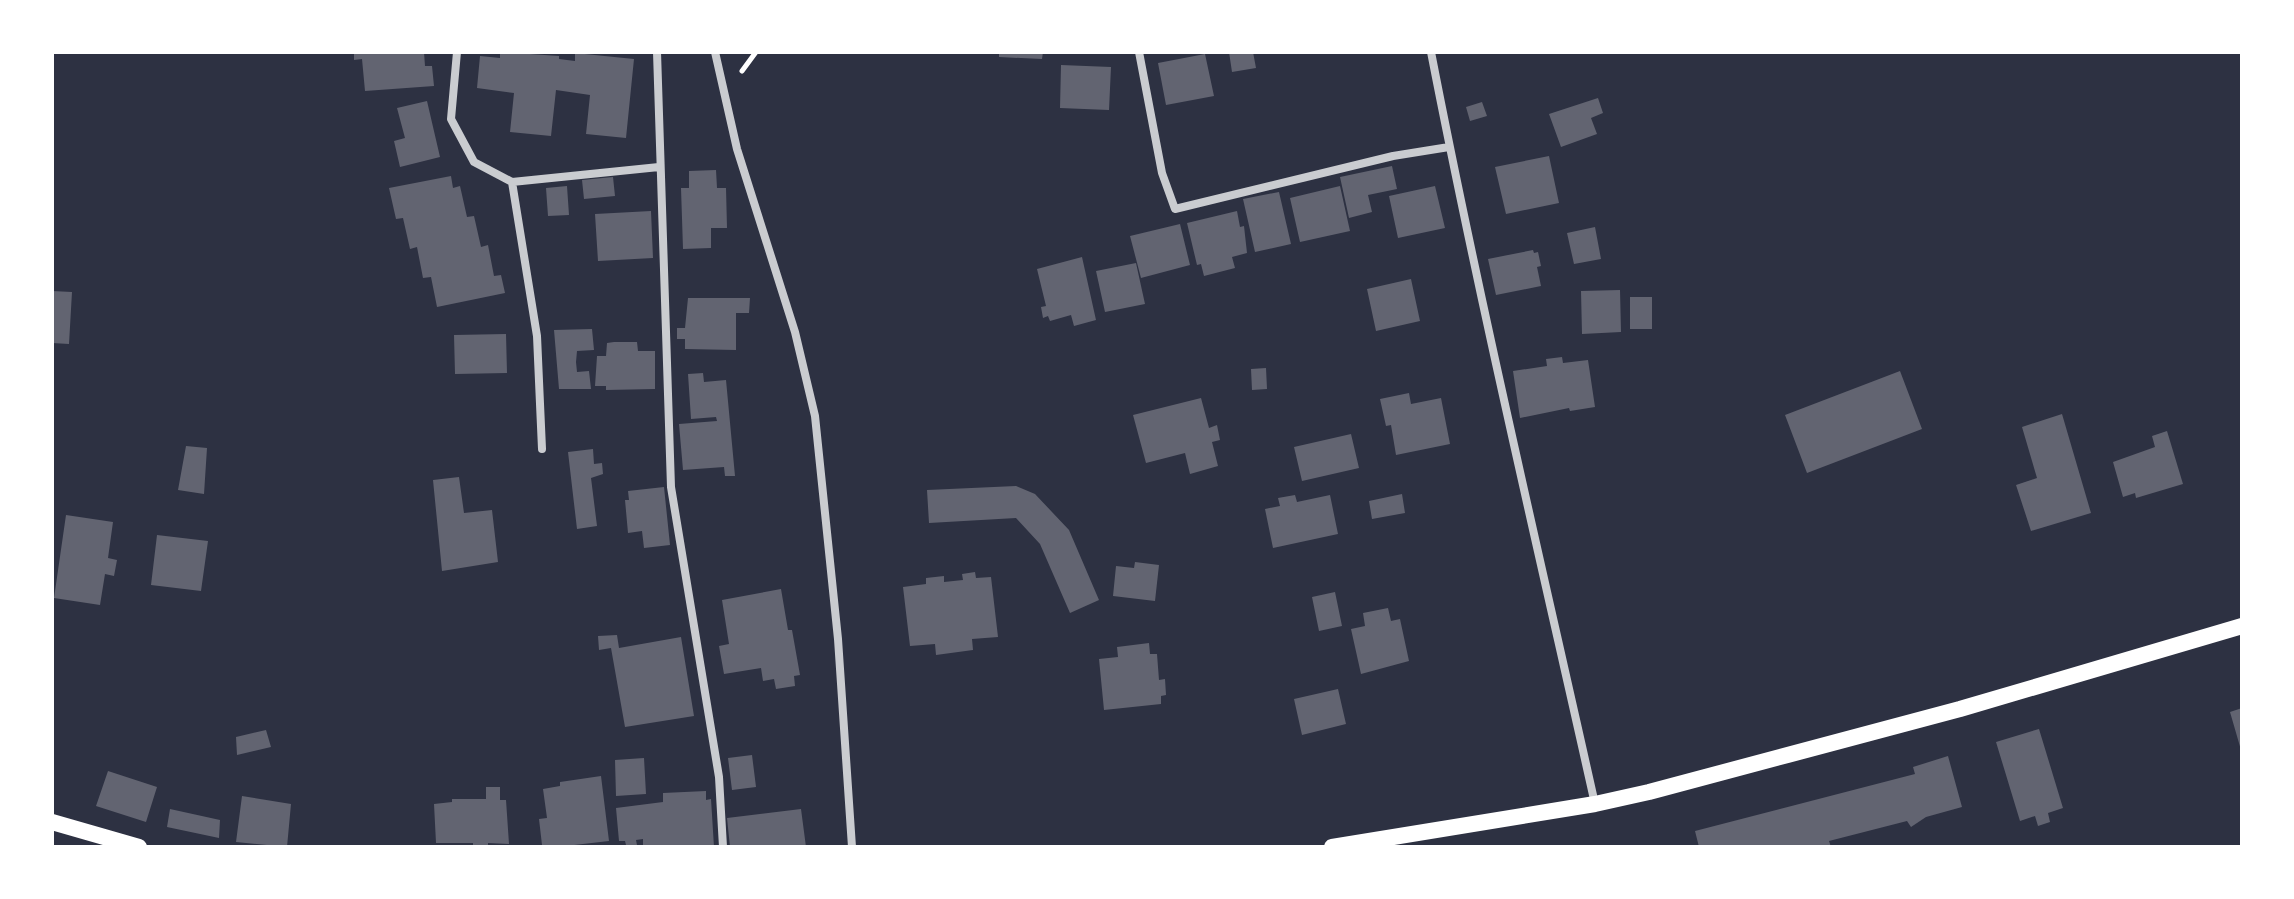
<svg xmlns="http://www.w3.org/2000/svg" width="2294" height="899" font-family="'Fira Sans Condensed',sans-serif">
<rect width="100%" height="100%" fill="#2d3142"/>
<path fill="#626471" d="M354,52H424L425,66H432L434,86L365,91L362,59L354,60Z
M500,52L559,56V59L575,61V53L634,59L626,138L586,134L590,95L556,90L551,136L510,132L514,93L477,88L480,56L500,58Z
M999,52H1043L1042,59L999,57Z
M1229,52H1253L1256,68L1232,72Z
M1205,54L1214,96L1166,105L1158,63Z
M1061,65L1111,67L1109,110L1060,108Z
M1598,98L1603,113L1591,118L1597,134L1561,147L1549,114Z
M427,101L440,157L400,167L394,141L405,138L397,108Z
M1482,102L1487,116L1470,121L1466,107Z
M1549,156L1559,203L1506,214L1495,167Z
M1392,166L1397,189L1368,195L1372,212L1349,218L1340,177Z
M716,170L717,188H726L727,228H711V248L683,249L681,188H689V171Z
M451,176L453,188L460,186L467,217L474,216L481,247L488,245L494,276L501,275L505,293L437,307L431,277L423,278L417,247L410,249L403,218L396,219L389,188Z
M613,177L615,196L584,199L582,180Z
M567,186L569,215L548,216L546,188Z
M1340,186L1350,231L1300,242L1290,198Z
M1435,186L1445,228L1398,238L1389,196Z
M1279,192L1291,244L1255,252L1243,199Z
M651,211L653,258L598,261L595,214Z
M1237,211L1240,227L1244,226L1247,253L1232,257L1235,268L1204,276L1201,264L1197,265L1187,223Z
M1180,224L1190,265L1141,278L1130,236Z
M1595,227L1601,259L1574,264L1567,233Z
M1533,250L1534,253L1538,252L1541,266L1537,267L1541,286L1496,295L1488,259Z
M1082,257L1096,320L1074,326L1071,315L1050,321L1048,316L1043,318L1041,307L1046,306L1037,269Z
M1136,263L1145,304L1105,312L1096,271Z
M1411,279L1420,321L1376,331L1367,289Z
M1620,290L1621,332L1582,334L1581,291Z
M52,291L72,292L69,344L52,343Z
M1630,297H1652V329H1630Z
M688,298H750L749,313H736V350L685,349V339H677V328H685Z
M592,329L594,350L577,351L576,362L577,372L589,371L591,389H559L554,330Z
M506,334L507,373L455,374L454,335Z
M614,342H637L638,351H655V389L606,390V386H595L597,356H606L607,343Z
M1562,357L1563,363L1588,360L1595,407L1570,411L1569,408L1520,418L1513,371L1547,366L1546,359Z
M1266,368L1267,389L1252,390L1251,369Z
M1900,371L1922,429L1807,473L1785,415Z
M703,373L704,382L726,380L735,476H725L724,467L683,470L679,424L717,421L716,417L691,419L688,374Z
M1409,393L1411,404L1441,398L1450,444L1396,455L1391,425L1386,426L1380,399Z
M1201,398L1209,428L1217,425L1220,440L1212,442L1218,466L1190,474L1185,453L1146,463L1133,415Z
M2062,414L2091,513L2031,531L2016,485L2037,478L2022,427Z
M2167,431L2183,484L2136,498L2135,493L2123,497L2113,462L2155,447L2152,436Z
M1351,434L1359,468L1302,481L1294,447Z
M186,446L207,448L204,494L178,490Z
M593,449L594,464L602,463L603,474L591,478L597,526L577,529L568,452Z
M459,477L464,513L492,510L498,562L442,571L433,480Z
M1016,486L1035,494L1069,530L1099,600L1070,613L1040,544L1016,518L929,523L927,490Z
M664,487L670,545L644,548L642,531L628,533L625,500H629L628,491Z
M1402,494L1405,513L1372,519L1369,501Z
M1295,495L1297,502L1330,495L1338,534L1273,548L1265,509L1280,506L1278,498Z
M66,515L113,522L108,558L117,560L114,576L105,574L100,605L54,598Z
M157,535L208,541L201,591L151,585Z
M1135,562L1159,565L1155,601L1113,596L1116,566L1134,568Z
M975,572L976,578L991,577L998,637L972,639L973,650L936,655L935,644L910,646L903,587L926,584V578L944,576V582L963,580L962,574Z
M781,589L788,630H792L800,675L794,676L795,686L776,689L774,679L763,681L761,668L724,674L719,646L729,644L722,600Z
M1335,592L1342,626L1319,631L1312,597Z
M1388,608L1391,621L1400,619L1409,661L1361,674L1351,629L1365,626L1363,613Z
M617,635L619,648L681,637L694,716L625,727L611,648L599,650L598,636Z
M1149,643L1150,654H1157L1159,680L1165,679L1166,695L1161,696V704L1104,710L1099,659L1118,657L1117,647Z
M1338,689L1346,724L1302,735L1294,699Z
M2242,708V750H2241L2230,712Z
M2039,729L2063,808L2048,813L2050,822L2038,826L2035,816L2020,821L1996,742Z
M266,730L271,747L237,755L236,737Z
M752,755L756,787L732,790L728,758Z
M1948,756L1962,807L1926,817L1911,827L1907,821L1829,841L1831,847H1699L1695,831L1915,774L1913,767Z
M644,758L646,794L616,796L615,760Z
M108,771L157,787L146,822L96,806Z
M601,776L609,841L557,847L542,845L539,819L547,818L543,789L560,786V782Z
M486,787H500V800H506L509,844L488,843V847H473V843H436L434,804L452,802V799H486Z
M706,791V800L711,799L714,847H643V839L636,840L637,845H626L625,841H619L616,808L663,802V793Z
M242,796L291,804L287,847L236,842Z
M170,809L220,820L219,838L167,827Z
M801,809L806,847H730L727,818Z"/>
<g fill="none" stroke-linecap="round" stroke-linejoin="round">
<path stroke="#fff" stroke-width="5" d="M742,71L756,52"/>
<path stroke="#caccd0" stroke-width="8" d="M457,52L451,119L474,162L512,182L659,167
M657,52L671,487L719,777L723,847
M715,52L737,149L795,332L815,416L838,639L852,847
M1139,52L1162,173L1175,209L1393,156L1449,147
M1431,52C1480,304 1539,554 1595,804
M512,182L537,336L542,449"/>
<path stroke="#fff" stroke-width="16" d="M52,822L139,847
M1332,847L1595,804L1649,792L1960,709L2242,626"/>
</g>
<rect width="2294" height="899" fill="none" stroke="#ffffff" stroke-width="108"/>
</svg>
